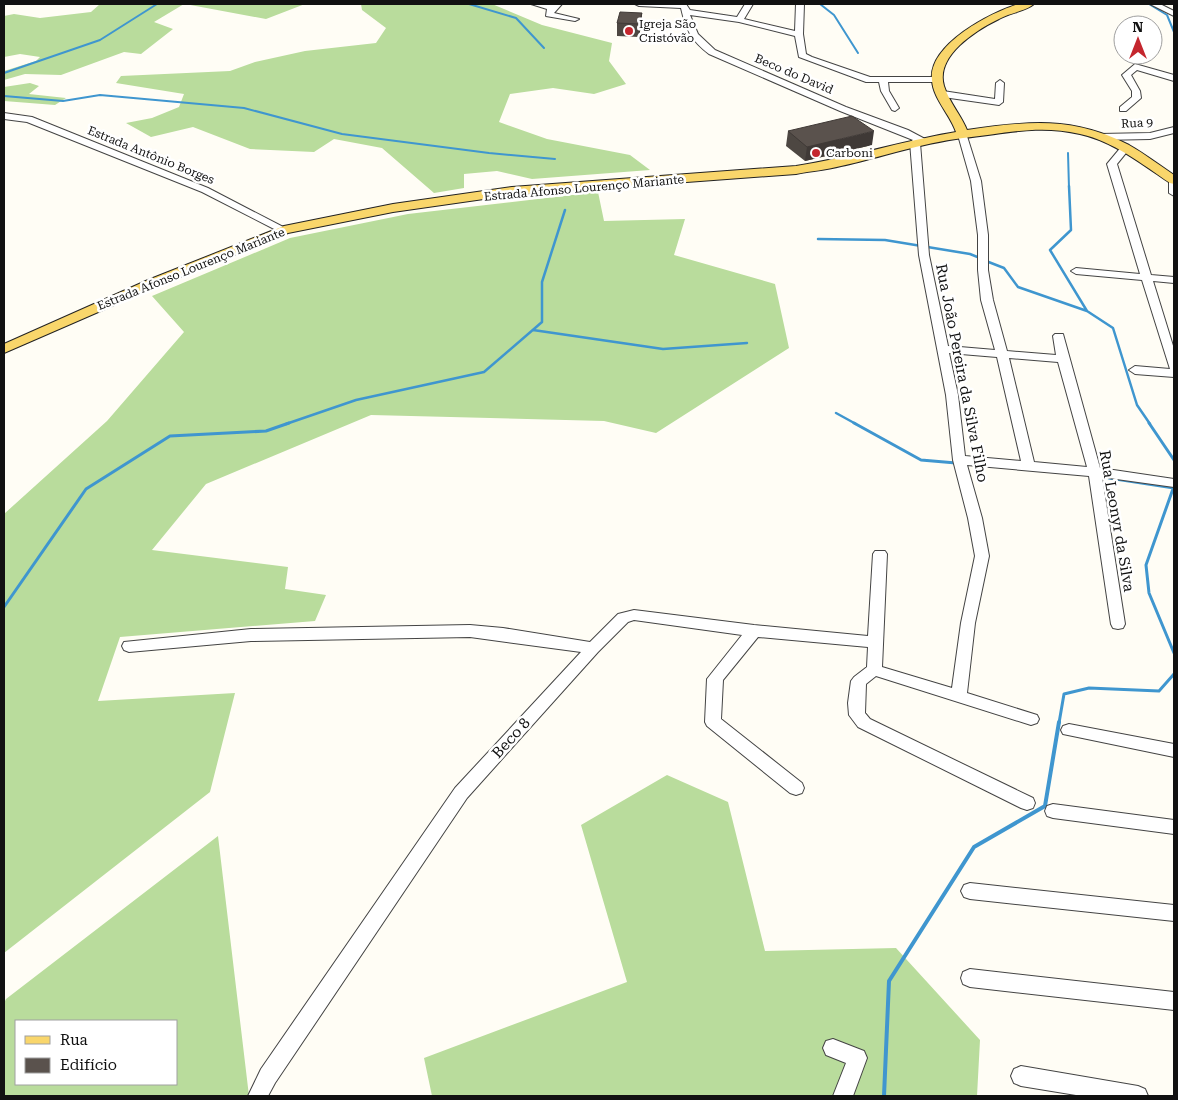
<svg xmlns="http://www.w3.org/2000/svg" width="1178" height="1100" font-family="'Roboto Serif',serif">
<rect width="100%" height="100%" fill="#fffdf5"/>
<path fill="#b9dc9c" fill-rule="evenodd" d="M100,4H184L154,22L173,29L141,54L124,52L61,75L25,74L4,80V71L36,61L40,57L20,54L4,57V16L14,14L40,18L91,12Z
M185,4H305L266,19Z
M361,4H492L542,25L612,43L609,61L626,84L594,94L553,88L510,94L499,122L547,139L630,155L650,170L532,179L497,171L464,174V188L434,193L382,148L334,139L314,152L250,149L193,127L151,137L126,123L152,118L179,107L184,94L116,83L121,76L230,71L255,62L305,51L376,43L386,28L362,10Z
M30,83L39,86L29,94L66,98L55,105L4,101V87Z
M598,192L604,221L685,219L674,255L775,284L789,348L656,433L604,421L371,415L206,484L152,550L288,567L285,589L326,595L315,621L120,637L98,701L235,693L210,792L4,953V514L107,421L184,332L152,296L290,238L408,214Z
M667,775L728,802L765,951L896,948L980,1040L977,1096H432L424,1058L627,982L581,825Z
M218,836L249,1096H4V1003L6,999ZM16,1021H176V1084H16Z"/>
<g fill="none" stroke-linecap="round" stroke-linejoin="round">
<path stroke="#3f96cf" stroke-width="2" d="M469,4L516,18L544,48
M820,4L834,15L858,53
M1149,4L1167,15L1174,32
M4,73L100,40L157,4
M4,96L63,101L100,95L244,108L342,134L489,153L555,159
M1068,153L1069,188"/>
<path stroke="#3f96cf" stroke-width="2.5" d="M1069,186L1071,230L1050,250L1087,311L1113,328L1137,405L1150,424
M818,239L885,240L970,254L980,258
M986,261L1004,268L1018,287L1087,311
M533,330L663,349L747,343
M836,413L856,424
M286,424L356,400L484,372L542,322V282L565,210"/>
<path stroke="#3f96cf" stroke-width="3" d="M854,423L921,460L956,463
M1149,423L1174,460
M1109,478L1174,488
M1174,486L1146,565L1149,593L1174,653
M4,607L86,489L170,436L266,431L289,423
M1059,723L1064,694L1089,688L1159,691L1174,674"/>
<path stroke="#3f96cf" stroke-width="4" d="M884,1096L889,981L974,847L1045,806L1059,722"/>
<g stroke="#444" stroke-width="2">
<path id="minor" d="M531,4L551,5L562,4L554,13L579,19L575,21L546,16L547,9Z
M635,4H686L690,10L737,17L745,4H753L744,19L795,31L796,4H804L803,34L806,54L812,57L870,77H939L940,79L936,82H888L889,91L899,108L895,111L892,110L881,91L879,82H866L799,57L795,36L739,22L690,15L698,34L715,50L846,107L908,130L925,139V143H920L929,255L948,346L995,350L981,300L978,270V235L971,181L958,135L963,132L966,133L981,181L988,235V270L993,300L1007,351L1056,355L1053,336L1055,334H1063L1100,468L1174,479V487L1102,477L1125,624L1123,628L1118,629L1113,628L1111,624L1089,476L967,465L982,518L989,556L975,623L967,693L1037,715L1039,719L1037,723L1031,725L876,676L866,684L865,713L870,719L1033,798L1035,803L1033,808L1027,810L1021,808L858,727L849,715L848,703L851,681L854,677L867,667L868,647L758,637L723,680L721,719L802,783L804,788L802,793L796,795L790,793L707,726L705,722L707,679L742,635L634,620L628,622L598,652L467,798L275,1083L268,1096H248L261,1069L455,788L581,652L470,637L251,641L129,652L124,650L122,646L124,642L251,629L470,625L503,628L590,642L618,614L634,610L754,625L868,636L873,554L875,551H885L887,554L882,667L952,688L961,623L975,556L968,518L953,460L946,395L919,255L910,142L913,140L840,111L709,54C691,40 686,30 681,8L639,6ZM949,353L997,357L1021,461L965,456L958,395ZM1009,358L1058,362L1087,467L1034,462Z
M1150,4H1160L1174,11V16Z
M1135,64L1174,75V81L1137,70L1131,75L1140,91L1141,98L1126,111H1120V107L1132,97V91L1122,75Z
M1000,80L1004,83L1003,102L999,105L943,97L939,94L943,91L995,99L996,83Z
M4,113L32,117L208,188L289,230L288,232H280L202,192L27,122L4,119Z
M1174,127V133L1150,139L1100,140L1095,137L1100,134L1150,133Z
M1125,145L1130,148L1117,164L1151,275L1174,277V283L1153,281L1174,349V377L1135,374L1129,370L1135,366L1170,369L1142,280L1076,274L1071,271L1076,268L1140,274L1107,164L1122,146Z
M1174,176V196L1169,193V179Z
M1069,724L1174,744V757L1063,734L1061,730L1063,726Z
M1053,804L1174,820V834L1053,818L1047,816L1045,811L1047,806Z
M970,883L1174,905V921L970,899L964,897L961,891L964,885Z
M970,969L1174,992V1010L970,987L963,984L961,978L963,972Z
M833,1039L864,1051L867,1058L853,1096H833L846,1063L826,1055L823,1048L826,1041Z
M1021,1066L1138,1086L1145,1089L1148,1096H1082L1021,1086L1014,1083L1011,1076L1014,1069Z"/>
</g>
<g stroke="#222" stroke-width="2">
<path id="major" d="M1019,4H1034C1026,11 1009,13 999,19C976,30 935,56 944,86C949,102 961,115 967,130C1027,121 1073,116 1129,145C1145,154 1159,165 1174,175V184L1170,183C1142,164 1113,141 1080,134C1037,124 1005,134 963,138C921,143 882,157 841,166C826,170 811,171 796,174L512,195L393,212L288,233L158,286L4,353V344L148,280L284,226L393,204L512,187L796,166C850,158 902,141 956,132C950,114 933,99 932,80C928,45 991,12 1019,4Z"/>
</g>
<use href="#minor" fill="#fff" fill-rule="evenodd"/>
<use href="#major" fill="#f9d66b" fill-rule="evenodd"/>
</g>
<path fill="#4d4742" d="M642,13L641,26L639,37L617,36V23Z
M788,131L872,145L805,161L786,146Z"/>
<path fill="#3f3936" d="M642,13L641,26L639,37V24Z
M874,131L872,145L805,161L807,147Z"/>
<path fill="#5a524d" stroke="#3f3936" d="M620,12L642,13L639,24L617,23Z
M852,116L874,131L807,147L788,131Z"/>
<g fill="#c4262e" stroke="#fff" stroke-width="2">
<circle cx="629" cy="31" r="5"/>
<circle cx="816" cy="153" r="5"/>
</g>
<g text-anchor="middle" stroke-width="5" stroke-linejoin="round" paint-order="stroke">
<g font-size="12" fill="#111" stroke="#fff" text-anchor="start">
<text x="639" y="28">Igreja São<tspan x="639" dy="14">Cristóvão</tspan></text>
<text x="826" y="157">Carboni</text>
</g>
<g font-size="12" fill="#111" stroke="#fff">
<text transform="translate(794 74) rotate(23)" y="4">Beco do David</text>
<text transform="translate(1137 123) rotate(-3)" y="4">Rua 9</text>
<text transform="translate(151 155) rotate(22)" y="4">Estrada Antônio Borges</text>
<text transform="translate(584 188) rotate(-5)" y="4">Estrada Afonso Lourenço Mariante</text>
<text transform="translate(191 269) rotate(-22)" y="4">Estrada Afonso Lourenço Mariante</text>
</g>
<g font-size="15" fill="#111" stroke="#fff">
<text transform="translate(962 373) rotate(79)" y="5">Rua João Pereira da Silva Filho</text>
<text transform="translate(1117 521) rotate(80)" y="5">Rua Leonyr da Silva</text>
<text transform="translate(511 738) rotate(-48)" y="5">Beco 8</text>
</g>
</g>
<rect width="1178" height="1100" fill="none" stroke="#111111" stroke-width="10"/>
<rect x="15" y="1020" width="162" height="65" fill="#ffffff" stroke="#a0a0a0"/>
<rect x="25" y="1036" width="25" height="8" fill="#f9d66b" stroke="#a0a0a0"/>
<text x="60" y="1045" font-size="15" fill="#111111">Rua</text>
<rect x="25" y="1058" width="25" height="15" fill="#5a524d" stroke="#a0a0a0"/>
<text x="60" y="1070" font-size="15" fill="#111111">Edifício</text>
<g transform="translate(1138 40)"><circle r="24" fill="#ffffff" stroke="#a0a0a0"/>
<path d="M0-4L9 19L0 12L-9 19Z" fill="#c4262e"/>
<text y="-8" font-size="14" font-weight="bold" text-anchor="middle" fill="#111111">N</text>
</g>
</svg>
